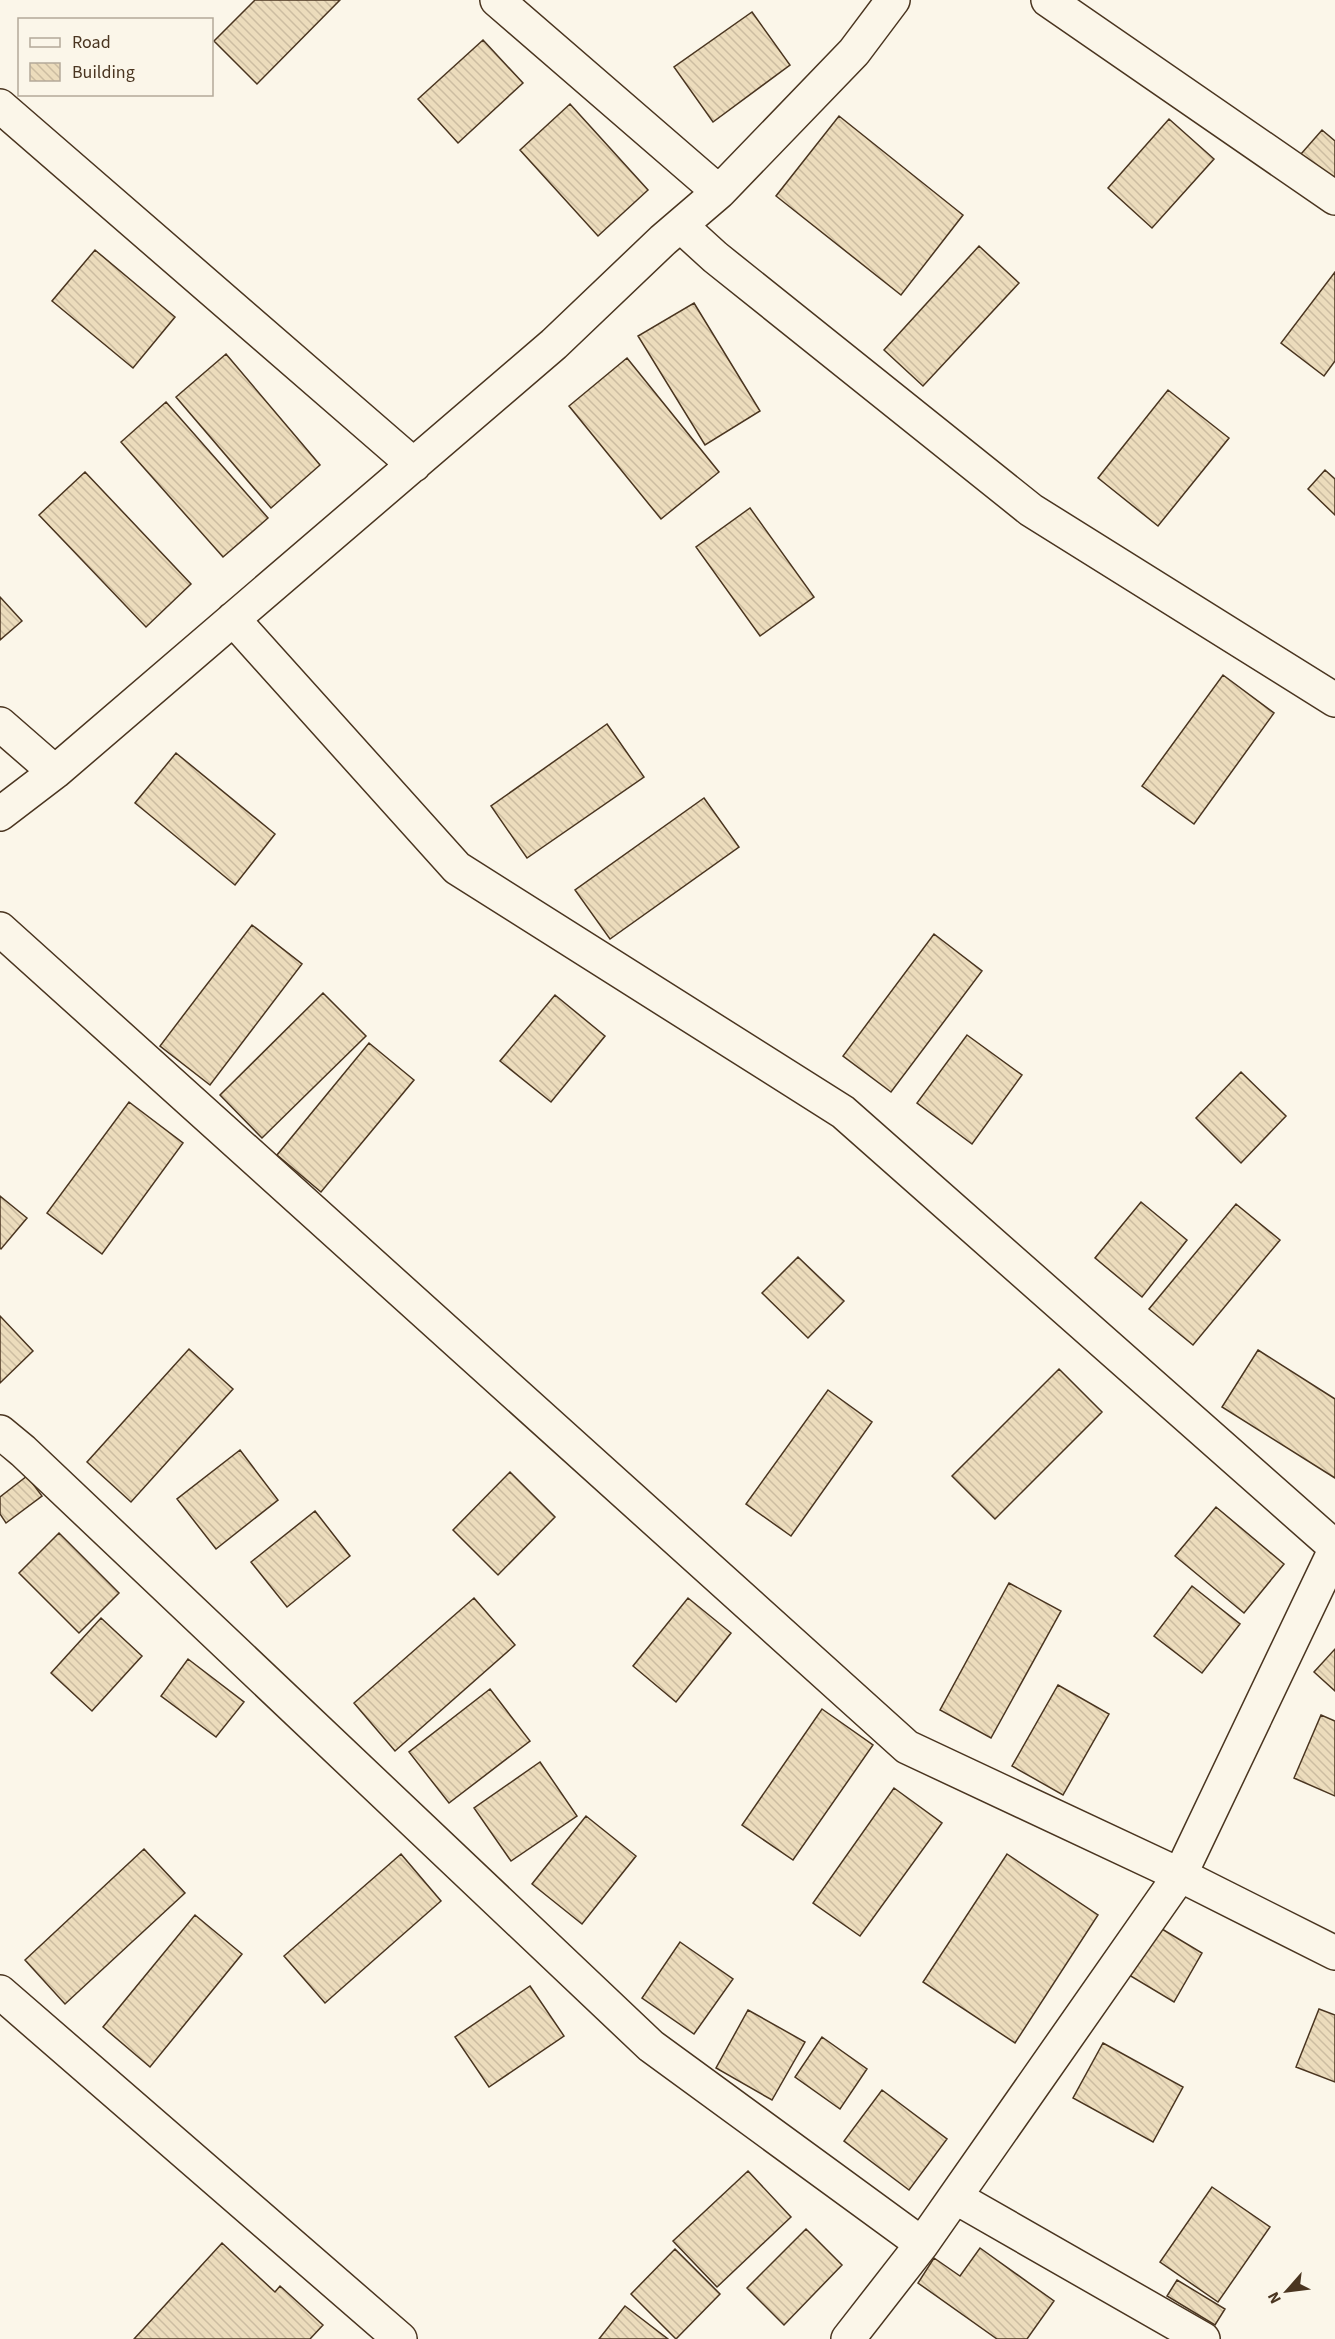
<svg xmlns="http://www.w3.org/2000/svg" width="1335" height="2339" font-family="'Source Sans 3',sans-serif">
<defs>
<pattern id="building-back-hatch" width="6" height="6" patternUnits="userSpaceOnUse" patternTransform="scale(1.5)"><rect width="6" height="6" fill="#ecdcbc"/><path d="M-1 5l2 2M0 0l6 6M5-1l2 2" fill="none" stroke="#ccbda1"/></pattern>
</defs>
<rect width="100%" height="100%" fill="#fbf6e9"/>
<path fill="url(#building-back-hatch)" stroke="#4a3520" stroke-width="1.5" d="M255,0H340L257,84L214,41Z
M752,12L790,65L713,122L674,67Z
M483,40L523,83L458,143L418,99Z
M570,104L648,190L598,236L520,150Z
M839,116L963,215L901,295L776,196Z
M1169,119L1214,159L1152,228L1108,188Z
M1322,130L1335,141V181L1294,162Z
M979,246L1019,283L923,386L884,350Z
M95,250L175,317L133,368L52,301Z
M1335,272V361L1324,376L1281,343Z
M694,303L760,411L705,445L638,336Z
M226,354L320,465L271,508L176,397Z
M627,358L719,472L661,519L569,406Z
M1168,390L1229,438L1158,526L1098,478Z
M166,402L268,518L223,557L121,442Z
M1325,470L1335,479V515L1308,489Z
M85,472L191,584L146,627L39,515Z
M750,508L814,597L760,636L696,547Z
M0,597L22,621L0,640Z
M1223,675L1274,713L1194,824L1142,786Z
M607,724L644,777L527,858L491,806Z
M176,753L275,834L235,885L135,803Z
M704,798L739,847L610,939L575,890Z
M252,925L302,964L210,1085L160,1046Z
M934,934L982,971L891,1092L843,1056Z
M323,993L366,1036L262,1138L220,1095Z
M555,995L605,1036L551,1102L500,1061Z
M967,1035L1022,1075L972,1144L917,1103Z
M369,1043L414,1080L321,1192L277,1155Z
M1241,1072L1286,1116L1241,1163L1196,1118Z
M129,1102L183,1143L102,1254L47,1213Z
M0,1196L27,1218L1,1249L0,1248Z
M1141,1202L1187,1240L1142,1297L1095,1258Z
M1236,1204L1280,1240L1193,1345L1149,1309Z
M798,1257L844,1301L808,1338L762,1293Z
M0,1316L33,1351L0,1383Z
M189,1349L233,1389L131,1502L87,1462Z
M1258,1350L1335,1399V1478L1222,1407Z
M1059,1369L1102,1412L995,1519L952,1476Z
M828,1390L872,1422L791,1536L746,1504Z
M240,1450L278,1500L216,1549L177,1499Z
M510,1472L555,1517L498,1575L453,1530Z
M27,1476L42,1496L6,1523L0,1514V1497Z
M1216,1507L1284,1564L1244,1613L1175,1556Z
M315,1511L350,1556L287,1607L251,1562Z
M59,1533L119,1593L79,1633L19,1573Z
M1009,1583L1061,1611L991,1738L940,1710Z
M1192,1586L1240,1624L1202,1673L1154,1636Z
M474,1598L515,1645L395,1751L354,1703Z
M688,1598L731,1633L676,1702L633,1666Z
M101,1618L142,1656L92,1711L51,1673Z
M1335,1649V1691L1314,1672Z
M188,1659L244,1702L216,1737L161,1696Z
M1058,1685L1109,1714L1063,1795L1012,1766Z
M490,1689L530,1741L449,1803L409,1752Z
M822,1709L873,1745L793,1860L742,1825Z
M1321,1715L1335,1721V1796L1294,1778Z
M540,1762L577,1816L511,1861L474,1808Z
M894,1788L942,1823L860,1936L813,1903Z
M586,1816L636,1856L582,1924L532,1884Z
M144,1849L185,1893L65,2004L25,1960Z
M401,1854L441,1901L325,2003L284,1956Z
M1007,1854L1098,1915L1015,2043L923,1982Z
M195,1915L242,1954L150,2067L103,2027Z
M1157,1926L1202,1953L1174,2002L1129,1975Z
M680,1942L733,1979L694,2034L642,1998Z
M530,1986L564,2036L489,2087L455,2037Z
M1319,2009L1335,2015V2082L1296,2067Z
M748,2010L805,2042L772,2100L716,2068Z
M822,2037L867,2069L840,2109L795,2077Z
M1103,2043L1183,2087L1153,2142L1073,2098Z
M882,2090L947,2139L909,2190L844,2141Z
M748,2171L791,2217L717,2287L673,2241Z
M1212,2187L1270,2227L1218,2302L1160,2262Z
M806,2229L842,2265L784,2325L747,2288Z
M222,2243L275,2292L280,2286L323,2325L310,2339H134Z
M980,2248L1054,2301L1027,2339H997L918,2283L934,2258L960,2276Z
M675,2249L720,2294L676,2339L631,2294Z
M1177,2280L1225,2309L1215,2325L1167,2296Z
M625,2306L668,2339H599Z"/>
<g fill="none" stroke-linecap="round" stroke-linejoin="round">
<g stroke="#4a3520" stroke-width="36">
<path id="minor" d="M497,0L719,192
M1048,0L1335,198
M0,106L414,465
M681,226L715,257L1031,510L1335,700
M233,619L457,868L843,1112L1335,1547
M0,724L55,772
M0,814L55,772L554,344L663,240L719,192L854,52L893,0
M0,929L907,1747L1180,1875L1335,1953
M0,1432L23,1451L651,2046L922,2244
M0,1992L400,2339
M955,2197L1203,2339
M848,2339L922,2244L1180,1875L1335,1550"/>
</g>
<use href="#minor" stroke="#fbf6e9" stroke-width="33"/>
</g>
<rect x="18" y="18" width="195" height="78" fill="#fbf6e9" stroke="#b4a999" stroke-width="1.5"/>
<rect x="30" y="38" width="30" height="9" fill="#fbf6e9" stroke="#b4a999" stroke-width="1.5"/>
<text x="72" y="48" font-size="18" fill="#4a3520">Road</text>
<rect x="30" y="63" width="30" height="18" fill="url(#building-back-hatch)" stroke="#b4a999" stroke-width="1.5"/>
<text x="72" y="78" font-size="18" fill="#4a3520">Building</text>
<g transform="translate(1287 2291) rotate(242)" stroke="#fbf6e9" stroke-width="4.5" paint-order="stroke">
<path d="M0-4.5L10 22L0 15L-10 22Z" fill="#4a3520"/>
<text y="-9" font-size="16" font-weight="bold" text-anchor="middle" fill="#4a3520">N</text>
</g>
</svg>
